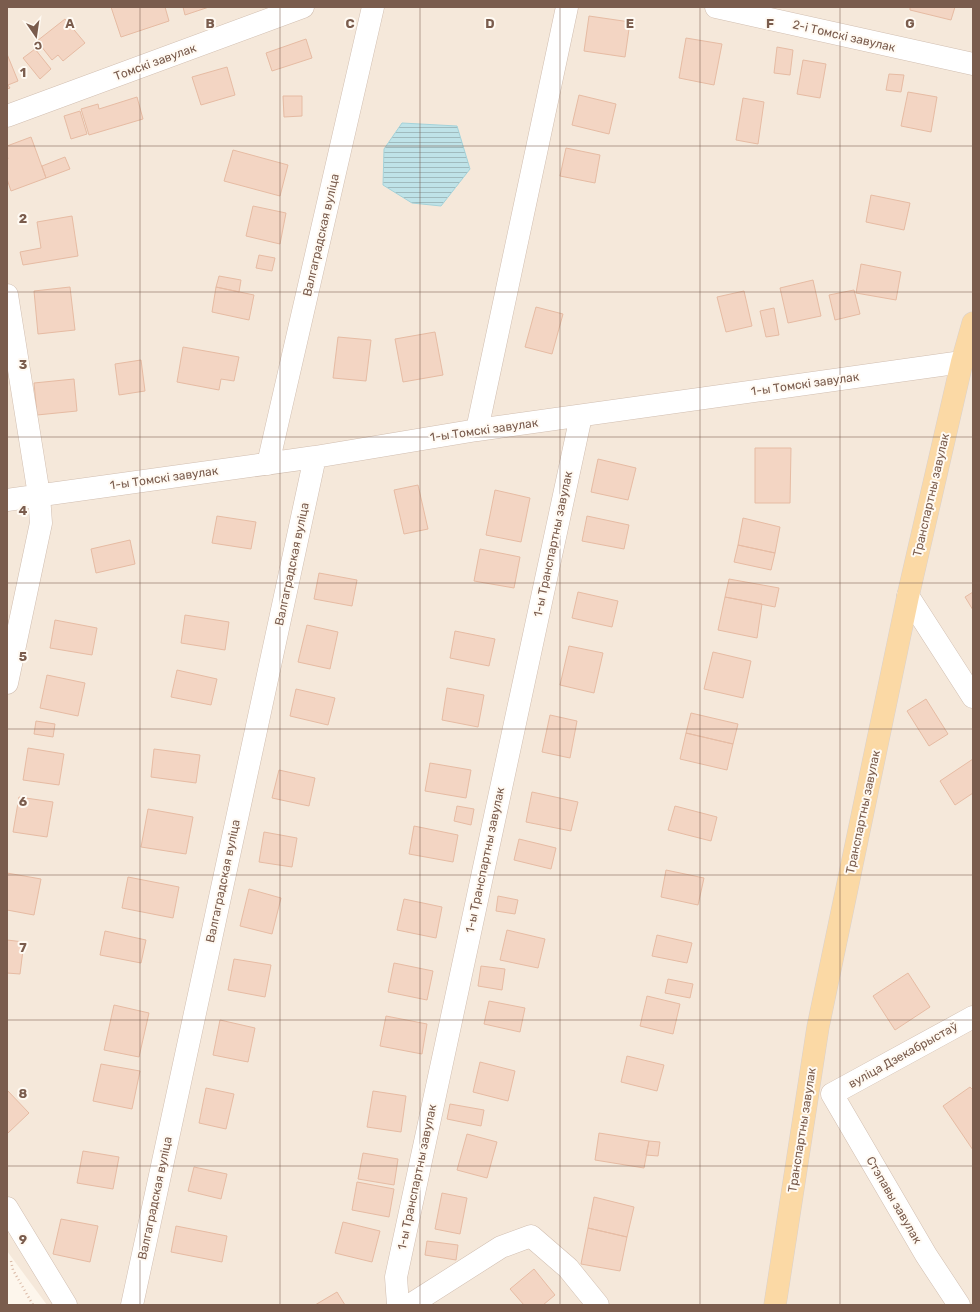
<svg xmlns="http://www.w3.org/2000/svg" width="980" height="1312" font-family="Rubik,sans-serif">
<defs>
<pattern id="water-rules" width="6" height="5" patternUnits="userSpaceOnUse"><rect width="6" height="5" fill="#bfe3e8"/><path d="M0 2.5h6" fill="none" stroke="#a0bbbe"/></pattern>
</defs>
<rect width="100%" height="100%" fill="#fdf6ec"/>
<path fill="#f5e8da" d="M7,7H973V1305H47L7,1251Z"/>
<path fill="url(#water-rules)" stroke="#a5d3da" d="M402,123L457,126L470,169L441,206L412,203L383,185L384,149Z"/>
<path fill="#f3d5c3" stroke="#e6bba3" d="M111,7H165L169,21L121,37Z
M183,7H209L185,15Z
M910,7H955L951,20L910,10Z
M589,16L630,22L625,57L584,51Z
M65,19L85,43L63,61L58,55L52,60L37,41Z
M686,38L722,44L714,85L679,78Z
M306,39L312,58L272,71L266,53Z
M777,47L793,50L790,75L774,73Z
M35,49L51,69L40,79L23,58Z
M7,54L18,81L8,85L10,88L7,89Z
M803,60L826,64L820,98L797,94Z
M227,67L235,95L201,105L192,77Z
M889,74L904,75L901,92L886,90Z
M908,92L937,97L931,132L901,126Z
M579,95L616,104L609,134L572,125Z
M283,96H302V116L284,117Z
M137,97L143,119L89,135L81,109L98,104L99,109Z
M743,98L764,102L758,144L736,140Z
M80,111L87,134L71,139L64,116Z
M31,137L46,178L11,191L7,179V159H8L7,155V146Z
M566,148L600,155L595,183L560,176Z
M233,150L288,165L280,196L224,181Z
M65,157L70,169L46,178L42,166Z
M871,195L910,203L904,230L866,222Z
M253,206L286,213L280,244L246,236Z
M72,216L78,256L23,265L20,252L41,248L37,222Z
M259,255L275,258L272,271L256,268Z
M861,264L901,272L896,300L856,293Z
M219,276L241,280L239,292L216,287Z
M813,280L821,316L788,323L780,288Z
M70,287L75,330L38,334L34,291Z
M216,287L254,295L249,320L212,312Z
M854,290L860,314L835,320L829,295Z
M744,291L752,326L726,332L717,297Z
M536,307L563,314L552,354L525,347Z
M774,308L779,335L766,337L760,311Z
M435,332L443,375L403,382L395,339Z
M338,337L371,340L366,381L333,378Z
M183,347L239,357L234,381L221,379L219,390L177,382Z
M141,360L145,391L119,395L115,364Z
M74,379L77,411L37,415L34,383Z
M755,448H791L790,503H755Z
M598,459L636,468L628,500L591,492Z
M418,485L428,529L404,534L394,490Z
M495,490L530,498L521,542L486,535Z
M217,516L256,522L251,549L212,543Z
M587,516L629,525L624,549L582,541Z
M743,518L780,527L775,553L738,545Z
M130,540L135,564L96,573L91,549Z
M738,545L775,553L771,570L734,562Z
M480,549L520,557L514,588L474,581Z
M319,573L357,580L352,606L314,599Z
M729,579L779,588L775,607L725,597Z
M578,592L618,601L612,627L572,618Z
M973,592V610L965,597Z
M725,597L762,604L757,638L718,630Z
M185,615L229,622L225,650L181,643Z
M55,620L97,628L92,655L50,648Z
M307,625L338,632L330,669L298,662Z
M455,631L495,639L489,666L450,658Z
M569,646L603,653L594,693L560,685Z
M713,652L751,661L743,698L704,689Z
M177,670L217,679L211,705L171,697Z
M47,675L85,683L78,716L40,708Z
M447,688L484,695L478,727L442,720Z
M296,689L335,698L328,725L290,716Z
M926,699L948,734L929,746L907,711Z
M691,713L738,724L733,744L686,733Z
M550,715L577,721L570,758L542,752Z
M36,721L55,724L53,737L34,734Z
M686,733L733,744L727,770L680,759Z
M28,748L64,754L59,785L23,780Z
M154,749L200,755L196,783L151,777Z
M973,759V793L955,805L940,781Z
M430,763L471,770L466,798L425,791Z
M279,770L315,778L309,806L272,798Z
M532,792L578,802L571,831L526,822Z
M19,797L53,802L47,837L13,832Z
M457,806L474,809L471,825L454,821Z
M675,806L717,817L711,841L668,830Z
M148,809L193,817L186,854L141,847Z
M414,826L458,835L453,862L409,854Z
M264,832L297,838L292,867L259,862Z
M519,839L556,848L551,869L514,860Z
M666,870L704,878L698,905L661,897Z
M7,873L41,879L34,915L7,910Z
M128,877L179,887L173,918L122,908Z
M249,889L281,898L272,934L240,926Z
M498,896L518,900L515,914L496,911Z
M404,899L442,907L436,938L397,930Z
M507,930L545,939L538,968L500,960Z
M105,931L146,940L141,963L100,955Z
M657,935L692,943L687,963L652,956Z
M7,940L24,942L20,974L7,973Z
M234,959L271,965L265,997L228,990Z
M394,963L433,971L427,1000L388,992Z
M481,966L505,969L502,990L478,986Z
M908,973L930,1007L895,1030L873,996Z
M668,979L693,984L690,998L665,993Z
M647,996L680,1004L673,1034L640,1026Z
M489,1001L525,1008L520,1032L484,1024Z
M114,1005L149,1013L139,1057L104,1050Z
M386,1016L427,1024L422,1054L380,1046Z
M220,1020L255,1028L248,1062L213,1055Z
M627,1056L664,1065L657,1091L621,1082Z
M480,1062L515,1071L508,1101L473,1092Z
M101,1064L140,1071L132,1109L93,1101Z
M970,1087L973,1090V1150L943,1106Z
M206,1088L234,1094L226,1129L199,1123Z
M7,1090L29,1113L8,1133L7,1132Z
M373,1091L406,1096L401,1132L367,1127Z
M450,1104L484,1110L481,1126L447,1119Z
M599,1133L649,1141L644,1168L595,1160Z
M467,1134L497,1142L487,1178L457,1170Z
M649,1141L660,1142L658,1156L646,1155Z
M83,1151L119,1157L113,1189L77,1183Z
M363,1153L398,1159L394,1185L358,1179Z
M194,1167L227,1174L221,1199L188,1191Z
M357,1182L394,1189L389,1217L352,1210Z
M442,1193L467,1198L460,1234L435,1229Z
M594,1197L634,1207L627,1237L588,1228Z
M61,1219L98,1226L90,1262L53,1254Z
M343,1222L380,1231L372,1262L335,1253Z
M176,1226L227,1236L222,1262L171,1252Z
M588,1228L627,1237L620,1271L581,1264Z
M427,1241L458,1245L456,1260L425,1255Z
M534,1269L555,1295L543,1305H524L510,1289Z
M337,1292L345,1305H315Z"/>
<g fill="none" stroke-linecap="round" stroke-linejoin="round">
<g stroke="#d1beb0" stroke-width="23">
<path id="minor" d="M716,7L973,64
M7,116L303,7
M7,295L39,495L41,523L7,683
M477,430L567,7
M268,464L373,7
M7,500L315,457L477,430L962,362
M908,596L973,697
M832,1094L926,1255L959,1305
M832,1094L973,1017
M7,1208L66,1305
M132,1305L315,457
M398,1305L396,1277L581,416
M410,1305L501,1247L531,1236L568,1268L598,1305"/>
</g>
<g stroke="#dad1cd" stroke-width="23">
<path id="major" d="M775,1305L818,1027L908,596L962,362L973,323"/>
</g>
<path stroke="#d9b8a5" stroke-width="2.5" stroke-dasharray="1 3" stroke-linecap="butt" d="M11,1261L13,1270L33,1305"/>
<use href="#minor" stroke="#fff" stroke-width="22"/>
<use href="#major" stroke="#fbd9a5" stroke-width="22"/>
</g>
<path fill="none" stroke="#7a5c4d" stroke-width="1" stroke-opacity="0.55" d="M140,7V1305M280,7V1305M420,7V1305M560,7V1305M700,7V1305M840,7V1305M7,146H973M7,292H973M7,437H973M7,583H973M7,729H973M7,875H973M7,1020H973M7,1166H973"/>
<g text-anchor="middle" stroke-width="4" stroke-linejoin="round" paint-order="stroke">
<g font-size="12" fill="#7a5c4d" stroke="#fffaf3">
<text transform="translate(844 36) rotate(13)" y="4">2-і Томскі завулак</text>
<text transform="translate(155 62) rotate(-20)" y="4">Томскі завулак</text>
<text transform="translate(321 235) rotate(-77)" y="4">Валгаградская вуліца</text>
<text transform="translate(805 384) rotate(-8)" y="4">1-ы Томскі завулак</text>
<text transform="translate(484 430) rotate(-8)" y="4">1-ы Томскі завулак</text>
<text transform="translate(164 478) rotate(-8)" y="4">1-ы Томскі завулак</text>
<text transform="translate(931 495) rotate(-77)" y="4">Транспартны завулак</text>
<text transform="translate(553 544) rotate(-78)" y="4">1-ы Транспартны завулак</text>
<text transform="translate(292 564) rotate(-78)" y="4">Валгаградская вуліца</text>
<text transform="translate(863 812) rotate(-78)" y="4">Транспартны завулак</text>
<text transform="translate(485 860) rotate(-78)" y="4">1-ы Транспартны завулак</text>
<text transform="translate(223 881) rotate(-78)" y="4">Валгаградская вуліца</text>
<text transform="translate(903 1055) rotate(-29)" y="4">вуліца Дзекабрыстаў</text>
<text transform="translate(802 1130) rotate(-81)" y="4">Транспартны завулак</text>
<text transform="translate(417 1177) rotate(-78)" y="4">1-ы Транспартны завулак</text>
<text transform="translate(155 1198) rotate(-78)" y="4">Валгаградская вуліца</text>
<text transform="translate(894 1200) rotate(60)" y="4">Стэпавы завулак</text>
</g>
</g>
<g font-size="13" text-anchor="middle" font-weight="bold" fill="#7a5c4d" stroke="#fffaf3" stroke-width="4" stroke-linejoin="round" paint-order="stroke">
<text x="70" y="28">A</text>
<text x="210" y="28">B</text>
<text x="350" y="28">C</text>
<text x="490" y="28">D</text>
<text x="630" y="28">E</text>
<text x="770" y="28">F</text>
<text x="910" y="28">G</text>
<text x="23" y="77">1</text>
<text x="23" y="223">2</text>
<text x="23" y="369">3</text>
<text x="23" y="515">4</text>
<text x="23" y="661">5</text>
<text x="23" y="806">6</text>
<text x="23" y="952">7</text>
<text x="23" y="1098">8</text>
<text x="23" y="1244">9</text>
</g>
<rect width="980" height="1312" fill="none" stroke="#7a5c4d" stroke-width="16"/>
<g transform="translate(36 36) rotate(167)" stroke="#fffaf3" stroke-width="3" paint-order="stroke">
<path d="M0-3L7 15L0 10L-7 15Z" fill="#7a5c4d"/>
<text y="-6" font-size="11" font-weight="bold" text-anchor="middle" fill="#7a5c4d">С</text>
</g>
</svg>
